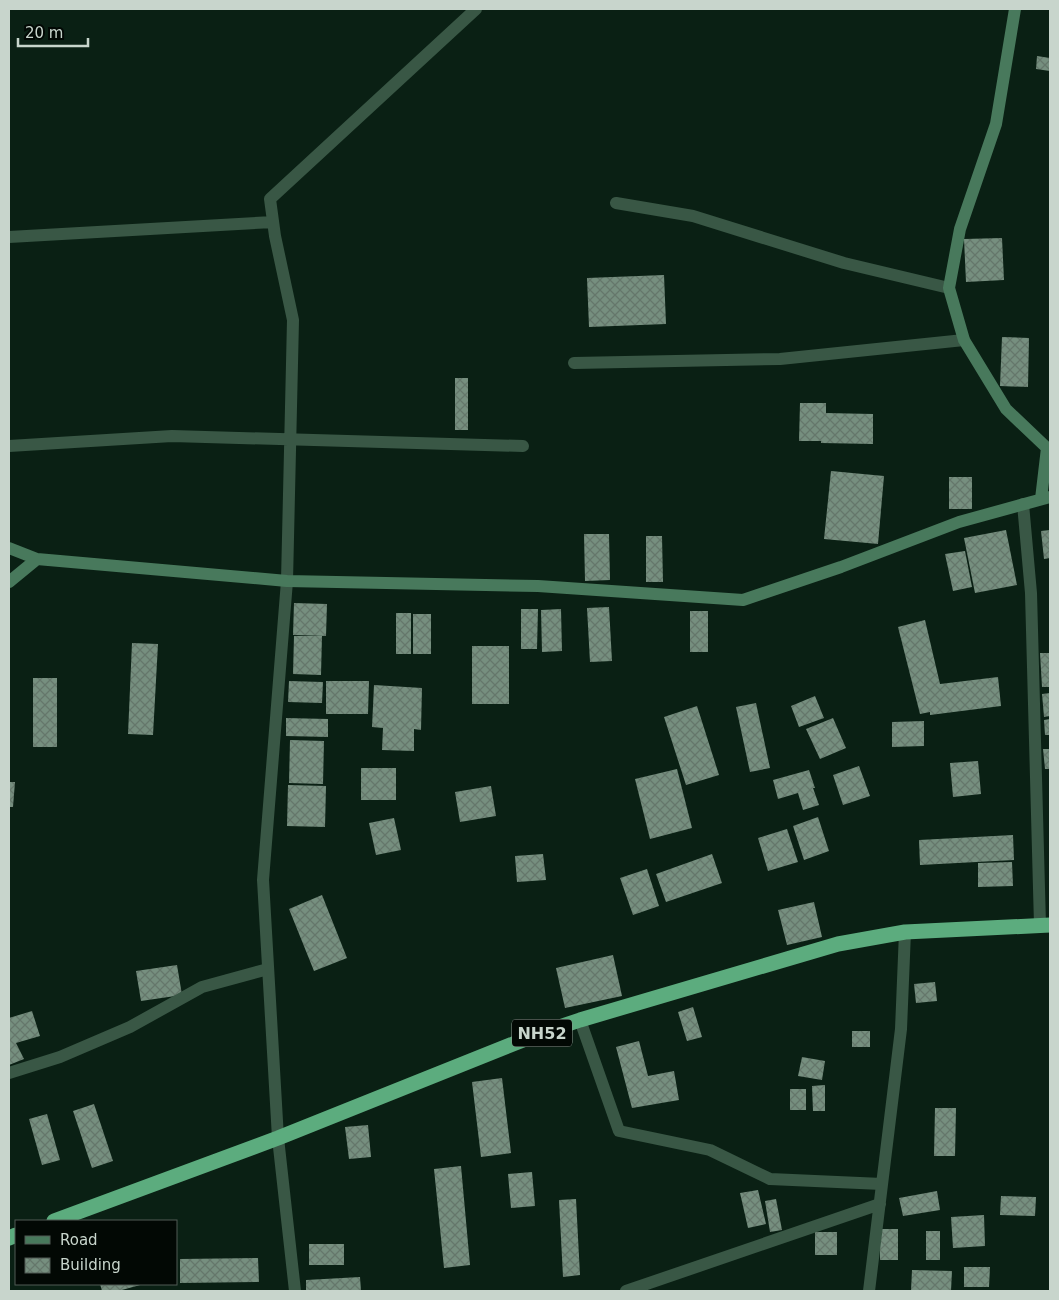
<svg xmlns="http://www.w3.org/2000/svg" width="1059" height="1300" font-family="'DejaVu Sans',sans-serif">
<defs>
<pattern id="building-cross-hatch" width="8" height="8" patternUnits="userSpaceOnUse" patternTransform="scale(1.25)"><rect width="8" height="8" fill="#768f7f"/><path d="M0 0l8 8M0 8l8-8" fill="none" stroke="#65776b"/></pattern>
</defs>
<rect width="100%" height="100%" fill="#0a2014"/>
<path fill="url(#building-cross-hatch)" d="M1037,56L1050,58V71L1036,69Z
M1002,238L1004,280L966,282L964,239Z
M664,275L666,324L589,327L587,278Z
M1002,337L1029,338L1028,387L1000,386Z
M455,378H468V430H455Z
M800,403H826V413L873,414V444L821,443V441H799Z
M831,471L884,476L878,544L824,539Z
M949,477H972V509H949Z
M1006,530L1017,585L975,593L964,538Z
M1050,530V558L1044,559L1041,531Z
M584,534H609L610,580L585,581Z
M646,536H662L663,582H646Z
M965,551L972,587L953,591L945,554Z
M294,603L327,604L326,636L293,635Z
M609,607L612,661L590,662L587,608Z
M521,609H538L537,649H521Z
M561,609L562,651L542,652L541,610Z
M690,611H708V652H690Z
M396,613H411V654H396Z
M413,614H431V654H413Z
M925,620L940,684L998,677L1001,706L930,715V712L920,714L898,627Z
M294,636H322L321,675L293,674Z
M132,643L158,644L153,735L128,734Z
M472,646H509V704H472Z
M1040,653H1050V687H1042Z
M33,678H57V747H33Z
M289,681L323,682L322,703L288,702Z
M326,681H369L368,714H326Z
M374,685L422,688L421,730L414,729V751L382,750L383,728L372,727Z
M1050,693V716L1044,717L1042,694Z
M815,696L824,718L799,727L791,706Z
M756,703L770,768L750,772L736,707Z
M697,706L719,775L686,785L664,717Z
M286,718L328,719V737L286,736Z
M833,718L846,748L820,759L806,729Z
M1050,719V735H1045L1044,720Z
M924,721V746L892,747V722Z
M290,740L324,741L323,784L289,783Z
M1043,749H1050V769H1045Z
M978,761L981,794L953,797L950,763Z
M859,766L870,796L843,805L833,775Z
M361,768H396V800H361Z
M677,769L692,828L650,839L635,779Z
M809,770L815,788H813L819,805L803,810L798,793L778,799L773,780Z
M9,782H15L13,807H9Z
M288,785L326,786L325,827L287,826Z
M491,786L496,816L460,822L455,792Z
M818,817L829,851L804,860L793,826Z
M394,818L401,850L376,855L369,823Z
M787,829L798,862L768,871L758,838Z
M1013,835L1014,860L920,865L919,840Z
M543,854L546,880L517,882L515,856Z
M712,854L722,883L666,902L656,874Z
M1012,862L1013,886L978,887V863Z
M647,869L659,906L633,915L620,878Z
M322,895L347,958L314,971L289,909Z
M814,902L822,937L787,945L778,910Z
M613,955L622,996L565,1008L556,968Z
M177,965L182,995L141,1001L136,971Z
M935,982L937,1001L916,1003L914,984Z
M693,1007L702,1037L687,1041L678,1012Z
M32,1011L40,1036L16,1043L24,1059L9,1065V1018Z
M852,1031H870V1047H852Z
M639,1041L648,1076L674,1071L679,1100L632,1108L616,1047Z
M802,1057L825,1061L822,1080L798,1076Z
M502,1078L511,1153L481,1157L472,1082Z
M825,1085V1111H813L812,1086Z
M790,1089H806V1110H790Z
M94,1104L113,1161L92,1168L73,1111Z
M935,1108H956L955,1156H934Z
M47,1114L60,1160L42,1165L29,1119Z
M368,1125L371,1157L349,1159L345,1127Z
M461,1166L470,1265L444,1268L434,1169Z
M532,1172L535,1206L511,1208L508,1174Z
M758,1190L766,1224L748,1228L740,1193Z
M937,1191L940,1210L903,1216L899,1198Z
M1001,1196L1036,1197L1035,1216L1000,1215Z
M576,1199L580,1275L563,1277L559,1200Z
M776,1199L782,1230L770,1232L765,1201Z
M984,1215L985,1246L953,1248L951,1217Z
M880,1229H898V1260H880Z
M926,1231H940V1260H926Z
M815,1232H837V1255H815Z
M309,1244H344V1265H309Z
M258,1258L259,1282L180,1283V1259Z
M964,1267H990L989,1287H964Z
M912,1270L952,1271L951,1291H911Z
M360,1277L361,1291H306V1280Z
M100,1284H144L118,1291H102Z"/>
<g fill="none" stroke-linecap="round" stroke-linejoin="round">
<path stroke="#395745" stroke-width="12" d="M616,203L693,216L844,263L949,288
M9,237L273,222
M574,363L780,359L964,340
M9,446L172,436L523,446
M1023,504L1031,593L1040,925
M580,1020L619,1131L710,1150L770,1179L882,1184
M9,1073L60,1057L130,1027L202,987L268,969
M295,1291L278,1138L263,880L287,581L293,320L275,236L270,199L476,9
M626,1291L880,1204
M869,1291L901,1029L905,932"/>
<path stroke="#48795c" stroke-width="12" d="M1015,9L996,124L960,229L949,288L964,340L1006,409L1047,448L1041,499
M9,548L37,559L287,581L538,586L743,600L841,567L959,522L1050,497
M9,582L37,559"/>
<path stroke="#5cac7e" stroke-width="15" d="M54,1221L278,1138L533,1036L580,1020L838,944L905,932L1050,925
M9,1238L16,1235"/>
</g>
<g text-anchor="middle" stroke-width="5" stroke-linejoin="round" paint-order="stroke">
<rect fill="#020804" stroke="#8d9890" stroke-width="1" x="512" y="1019.5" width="60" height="27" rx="4"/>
<g font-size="16" font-weight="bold" fill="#c8d5cc">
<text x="542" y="1039">NH52</text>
</g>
</g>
<rect width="1059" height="1300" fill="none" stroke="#c8d5cc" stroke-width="20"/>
<rect x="15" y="1220" width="162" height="65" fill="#020804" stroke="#515a54"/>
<rect x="25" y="1236" width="25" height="8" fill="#48795c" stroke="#515a54"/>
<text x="60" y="1245" font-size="15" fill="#c8d5cc">Road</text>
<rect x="25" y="1258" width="25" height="15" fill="url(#building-cross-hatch)" stroke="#515a54"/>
<text x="60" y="1270" font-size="15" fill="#c8d5cc">Building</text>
<path d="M18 38v8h70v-8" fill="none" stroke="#c8d5cc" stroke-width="2.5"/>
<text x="25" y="38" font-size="15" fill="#c8d5cc" stroke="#020804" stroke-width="4" paint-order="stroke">20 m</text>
</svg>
